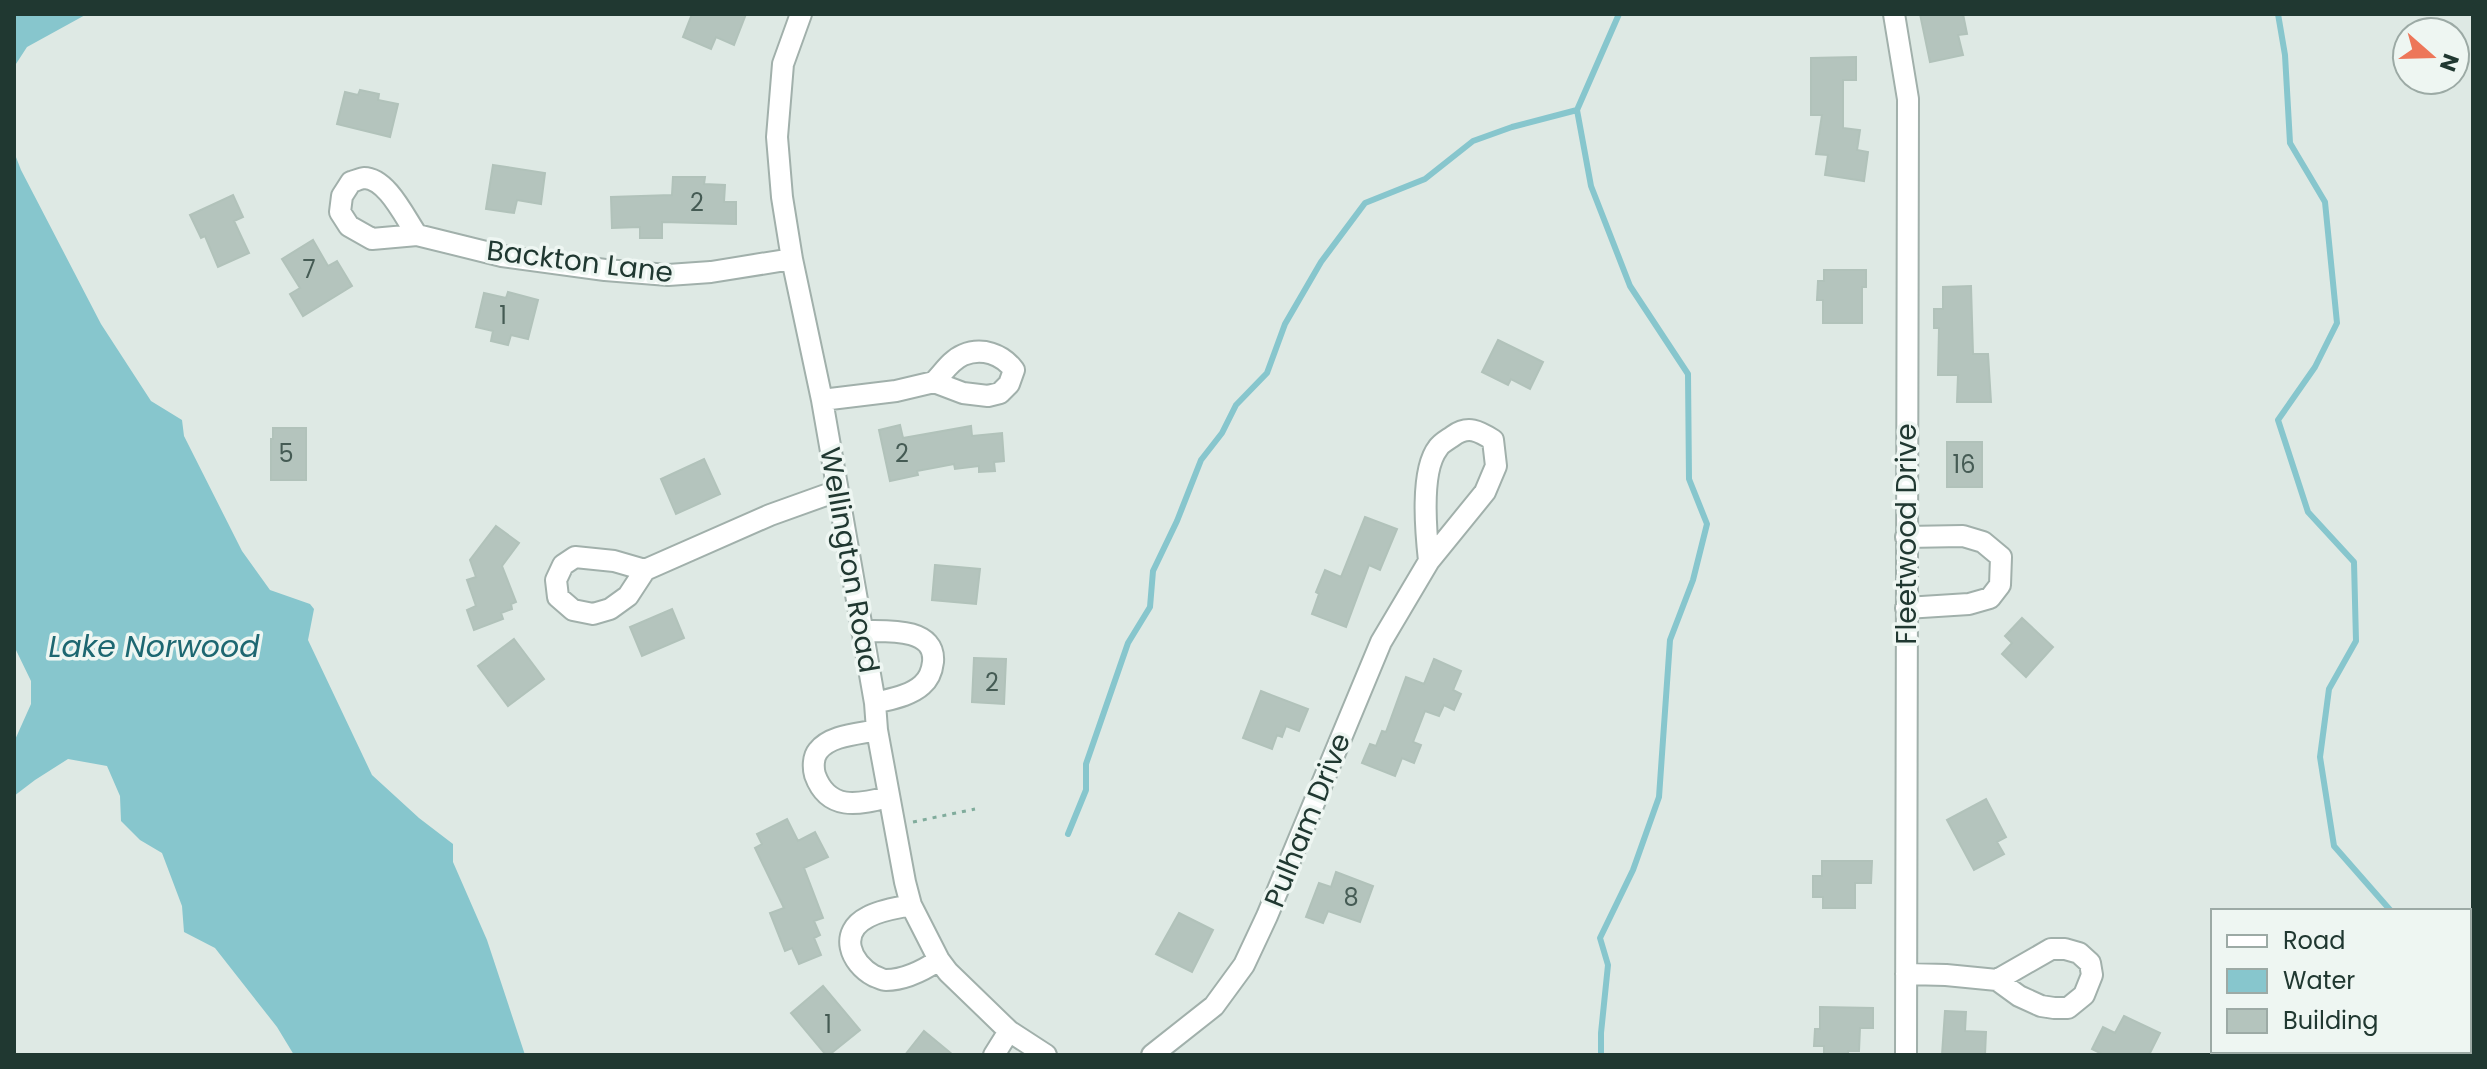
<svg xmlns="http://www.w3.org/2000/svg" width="2487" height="1069" font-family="Poppins,sans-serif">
<rect width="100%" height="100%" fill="#dee9e4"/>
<path fill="#87c6cd" d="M14,14H87L27,47L14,67Z
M14,152L21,170L101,324L151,401L182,420L184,436L242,551L270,590L310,604L314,609L308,640L372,775L419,818L453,844V862L487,940L525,1055H294L277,1027L215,948L184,932L182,906L162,853L140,840L121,821L120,796L107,766L68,759L35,780L14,796V742L31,704V681L14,646Z"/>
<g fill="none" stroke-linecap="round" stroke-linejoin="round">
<path stroke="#87c6cd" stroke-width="6" d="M2278,14L2285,55L2290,143L2325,202L2337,323L2315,367L2278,420L2308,512L2354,562L2356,641L2329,689L2320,757L2334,846L2391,911
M1068,834L1086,790V764L1128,643L1150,607L1153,571L1177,521L1201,460L1222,433L1236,405L1267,373L1285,324L1321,262L1365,203L1425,179L1473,141L1512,127L1577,110
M1601,1055V1033L1608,965L1600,938L1633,870L1659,797L1670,640L1693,580L1707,524L1689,479L1688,374L1630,286L1591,186L1577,110L1619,14
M2445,1055L2446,1051"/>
</g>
<path fill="#b4c4bd" stroke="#b1c2ba" stroke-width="2" d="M692,14H746L734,45L716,37L711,49L683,37Z
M1920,14H1963L1967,34L1958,35L1963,55L1930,62Z
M1856,57V80H1843V128L1860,130L1857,150L1868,152L1864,181L1825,175L1828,155L1816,154L1822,115H1811V58Z
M360,90L379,94L378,100L398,104L390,137L337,124L345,92L358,95Z
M493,165L545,173L541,204L517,200L514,213L486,209Z
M673,177H705L704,184L725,185L724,202H736V224L662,222V238H640V227L612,228L611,197L672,195Z
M233,195L243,217L234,221L249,253L218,267L205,236L201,238L190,215Z
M313,240L328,266L337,261L352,286L303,316L290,294L300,288L282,259Z
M1824,270H1866V287H1862V323H1823V300H1817L1818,281H1824Z
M1971,286L1973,354H1988L1991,402H1957L1958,375H1938L1939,328H1934V309H1943V287Z
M508,292L538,300L528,339L511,335L508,345L491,341L493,331L476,327L484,293L506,298Z
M1498,340L1543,362L1530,389L1511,379L1508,385L1482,372Z
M900,425L903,438L971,426L972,436L1002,433L1004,461L994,462L995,471L979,472V466L955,469L954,464L917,471L918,475L890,481L879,430Z
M273,428H306V480H271V439H273Z
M1947,442H1982V487H1947Z
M704,459L720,494L676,514L661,479Z
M1365,517L1397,529L1380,570L1369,565L1346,627L1312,614L1319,594L1316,592L1325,570L1341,577Z
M496,526L519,543L502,566L516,602L511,604L512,609L501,613L503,619L474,630L467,610L476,606L467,580L476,577L470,560Z
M935,565L980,569L976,604L932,600Z
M672,609L684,638L642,656L630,627Z
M2022,618L2053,647L2026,677L2002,654L2012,643L2005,636Z
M514,639L544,679L508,706L478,666Z
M974,658L1006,659L1004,704L972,702Z
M1434,659L1461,671L1453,690L1461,694L1454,710L1444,705L1439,716L1425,711L1413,742L1421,745L1414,763L1402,758L1395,776L1362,763L1370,744L1376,746L1382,731L1386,732L1406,677L1424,684Z
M1261,691L1308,709L1299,731L1286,726L1282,737L1277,735L1272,749L1243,738Z
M1986,799L2006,837L1997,842L2004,854L1974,870L1947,820Z
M787,819L798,841L815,832L828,857L804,868L823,918L814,921L820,935L814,938L821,955L799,964L792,948L785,951L770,913L784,908L755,848L762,844L757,834Z
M1822,861H1872L1871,883H1855V908H1823V897H1813V876H1822Z
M1336,872L1373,886L1360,922L1328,911L1323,923L1306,917L1319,883L1331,887Z
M1179,913L1213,930L1192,972L1156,954Z
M823,986L860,1030L829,1055H826L791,1013Z
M1820,1007L1873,1008V1028H1860L1859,1051H1848V1055H1824V1046H1814L1815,1029H1820Z
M1945,1011L1966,1012L1965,1031L1986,1032L1985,1055H1942Z
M2124,1016L2160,1033L2149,1055H2104L2092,1049L2103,1027L2115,1033Z
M924,1031L953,1055H905Z"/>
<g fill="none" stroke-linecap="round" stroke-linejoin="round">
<g stroke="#a1b0ab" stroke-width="24">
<path id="minor" d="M801,14L783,64L777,137L782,197L792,259L822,400L875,703L877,730L905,882L911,905L939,960L948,972L1009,1031L1046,1055
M1894,14L1908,99L1906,1055
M417,235L372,239L349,226L340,212L342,196L351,182C352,182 362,178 364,178C387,178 405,218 417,235L502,256L605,270L668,275L711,272L792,259
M822,400L896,391L934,382L963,393L988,396L1000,393L1009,384L1014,370C1002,354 982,347 963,355C951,360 943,373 934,382
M645,570L628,596L610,609L593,614L573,610L558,597L556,580L563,565L575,557L614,561L645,570L770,515L837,491
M1906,608L1969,604L1990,598L2000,585L2001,557L1983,542L1963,536L1906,537
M862,631C886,631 936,627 933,662C932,671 929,679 922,685C910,696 890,699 875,703
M877,730C859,734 830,735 818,751C813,757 813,768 815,775C828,811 858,805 888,797
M911,905C897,908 880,910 868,917C838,932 850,963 874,976C878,977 882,980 886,980C905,980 924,970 939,960
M1906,974L1946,975L1997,980L2019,996L2041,1006L2054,1008H2068L2084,995L2092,975L2090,963L2079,953L2065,949H2051L1997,980
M994,1055L1009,1031
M1152,1055L1214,1006L1244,965L1267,916L1381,642L1429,561L1485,492L1496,466L1493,440C1479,431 1468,425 1453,436C1449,439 1441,443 1438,448C1420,471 1426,533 1429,561"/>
</g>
<path stroke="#80ac9c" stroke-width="3" stroke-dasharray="4 6" stroke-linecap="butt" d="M913,822L975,809"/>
<use href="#minor" stroke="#fff" stroke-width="20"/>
</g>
<g text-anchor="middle" stroke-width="7" stroke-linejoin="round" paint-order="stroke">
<g font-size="24" fill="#455b54">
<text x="697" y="211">2</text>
<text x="309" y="278">7</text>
<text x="503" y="324">1</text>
<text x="286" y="462">5</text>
<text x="902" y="462">2</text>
<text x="1964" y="473">16</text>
<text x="992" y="691">2</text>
<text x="1351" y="906">8</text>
<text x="828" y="1033">1</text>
</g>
<g font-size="28" fill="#203831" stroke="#eef6f2">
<text transform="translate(580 261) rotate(7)" y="10">Backton Lane</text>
<text transform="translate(1906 534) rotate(-90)" y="10">Fleetwood Drive</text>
<text transform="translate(850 560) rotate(80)" y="10">Wellington Road</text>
<text transform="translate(1307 820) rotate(-68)" y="10">Pulham Drive</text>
</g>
<g font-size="30" font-style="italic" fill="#1d6771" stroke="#eef6f2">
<text x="154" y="657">Lake Norwood</text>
</g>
</g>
<rect width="2487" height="1069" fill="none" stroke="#203831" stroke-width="32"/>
<rect x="2211" y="909" width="260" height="144" fill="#eef6f2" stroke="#9caaa5" stroke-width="2"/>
<rect x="2227" y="935" width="40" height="12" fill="#ffffff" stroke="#9caaa5" stroke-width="2"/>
<text x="2283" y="949" font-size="24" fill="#203831">Road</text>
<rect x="2227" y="969" width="40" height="24" fill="#87c6cd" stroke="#9caaa5" stroke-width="2"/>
<text x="2283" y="989" font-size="24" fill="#203831">Water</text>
<rect x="2227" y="1009" width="40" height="24" fill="#b4c4bd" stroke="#9caaa5" stroke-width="2"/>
<text x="2283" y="1029" font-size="24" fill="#203831">Building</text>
<g transform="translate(2431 56) rotate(110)"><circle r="38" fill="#eef6f2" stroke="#9caaa5" stroke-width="2"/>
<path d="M0-6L14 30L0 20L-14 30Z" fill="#ed7659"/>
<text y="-12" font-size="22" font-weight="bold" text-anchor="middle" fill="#203831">N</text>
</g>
</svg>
